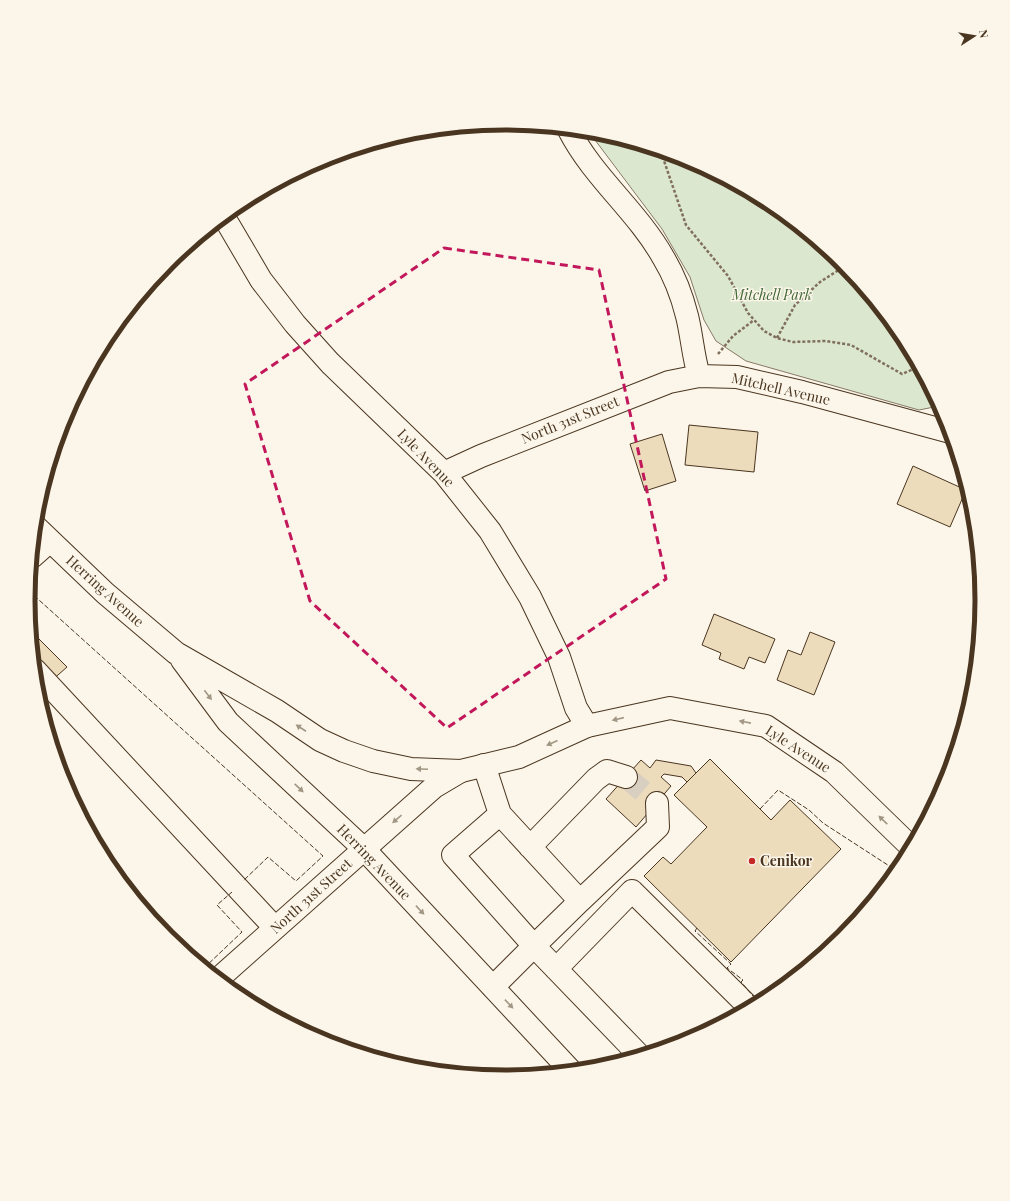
<svg xmlns="http://www.w3.org/2000/svg" width="1010" height="1201" font-family="'Playfair Display',serif">
<rect width="100%" height="100%" fill="#fbf6e9"/>
<path fill="#dce7d0" stroke="#887966" d="M589,132L598,133L688,160L770,204L842,263L902,336L939,406L919,410L746,361L716,341L704,320L690,277L662,229Z"/>
<path fill="#ecdcbc" stroke="#4a3520" d="M689,425L758,432L754,472L685,465Z
M662,434L676,481L645,491L630,444Z
M913,466L966,490L950,527L897,504Z
M974,523L976,536L970,533Z
M714,614L775,639L765,663L749,657L744,669L719,659L721,653L702,645Z
M810,632L835,642L814,695L777,680L788,650L801,655Z
M33,633L67,667L50,682L34,666L31,634Z
M710,759L771,820L790,800L841,849L731,962L644,876L663,857L671,864L707,827L674,795Z
M641,760L650,768L656,760L691,766L696,773L687,782L682,777L664,774L661,777L671,786L636,827L606,799Z"/>
<g fill="none" stroke-linecap="round" stroke-linejoin="round">
<path stroke="#d8cfc1" stroke-width="22" stroke-dasharray="22 11" stroke-linecap="butt" d="M626,777L657,803"/>
<g stroke="#4a3520" stroke-width="24">
<path id="minor" d="M569,130C593,177 637,211 663,257C674,275 682,296 687,316C692,336 693,356 699,376
M224,217L261,280L295,324L330,363L444,473L490,531L530,597L559,657L576,708L587,726
M444,473L481,456L669,382L699,376L737,377L802,392L950,432
M32,557L50,541
M35,670L275,928
M484,765L500,814L453,855L534,946L493,987
M500,814L580,901L534,946L640,1056
M530,847L596,779L607,771L626,777
M580,901L658,827L657,803
M556,969L632,891L750,1008
M218,979L434,787L461,771"/>
</g>
<g stroke="#4a3520" stroke-width="24">
<path id="major" d="M35,526L105,593L176,653L277,711L320,740L344,751L373,761L411,769L461,771L519,757L587,726L670,708L766,726L834,772L911,847
M182,660L228,722L363,848L571,1071"/>
</g>
<path stroke="#7f6f5c" stroke-width="2.5" stroke-dasharray="3 2" stroke-linecap="butt" d="M661,152L686,225L728,276L748,313L764,331L777,338L793,342L826,341L851,345L902,374L918,367
M777,338L795,305L820,282L845,266
M718,354L733,336L754,320"/>
<use href="#minor" stroke="#fbf6e9" stroke-width="22"/>
<use href="#major" stroke="#fbf6e9" stroke-width="22"/>
<path stroke="#4a3520" stroke-width="1" stroke-dasharray="5 2" stroke-linecap="butt" d="M29,591L323,856L296,881L268,857L243,881
M760,809L778,790L809,810L823,823L897,871
M697,928L695,931L731,964L727,968L743,980L741,982L753,996
M204,968L242,932L217,905L232,892"/>
</g>
<defs><path id="oneway-solid" d="M-6-.8H1V-3.2L6.5 0L1 3.2V.8H-6Z"/></defs>
<g fill="#a29684">
<use href="#oneway-solid" transform="translate(208 695) rotate(53)"/>
<use href="#oneway-solid" transform="translate(618 719) rotate(167)"/>
<use href="#oneway-solid" transform="translate(745 722) rotate(-169)"/>
<use href="#oneway-solid" transform="translate(301 728) rotate(-147)"/>
<use href="#oneway-solid" transform="translate(552 743) rotate(156)"/>
<use href="#oneway-solid" transform="translate(422 769) rotate(-178)"/>
<use href="#oneway-solid" transform="translate(299 788) rotate(43)"/>
<use href="#oneway-solid" transform="translate(397 819) rotate(139)"/>
<use href="#oneway-solid" transform="translate(883 820) rotate(-136)"/>
<use href="#oneway-solid" transform="translate(420 910) rotate(47)"/>
<use href="#oneway-solid" transform="translate(509 1004) rotate(47)"/>
</g>
<path fill="none" stroke="#c2185b" stroke-width="3" stroke-dasharray="8 5" stroke-linejoin="round" d="M444,248L599,270L666,579L447,728L310,601L245,384Z"/>
<circle fill="#c62828" stroke="#fbf6e9" stroke-width="1.5" cx="752" cy="861" r="4"/>
<g text-anchor="middle" stroke-width="3" stroke-linejoin="round" paint-order="stroke">
<g font-size="14" font-style="italic" fill="#436837" stroke="#fbf6e9">
<text x="772" y="300">Mitchell Park</text>
</g>
<g font-size="14" fill="#4a3520" stroke="#fbf6e9">
<text transform="translate(781 389) rotate(13)" y="5">Mitchell Avenue</text>
<text transform="translate(570 420) rotate(-22)" y="5">North 31st Street</text>
<text transform="translate(426 458) rotate(46)" y="5">Lyle Avenue</text>
<text transform="translate(105 591) rotate(42)" y="5">Herring Avenue</text>
<text transform="translate(798 749) rotate(33)" y="5">Lyle Avenue</text>
<text transform="translate(374 862) rotate(46)" y="5">Herring Avenue</text>
<text transform="translate(311 896) rotate(-42)" y="5">North 31st Street</text>
</g>
<g font-size="14" font-weight="bold" fill="#4a3520" stroke="#fbf6e9" text-anchor="start">
<text x="760" y="866">Cenikor</text>
</g>
</g>
<path d="M0 0H1010V1201H0ZM35 600a470 470 0 1 1 940 0a470 470 0 1 1-940 0Z" fill="#fbf6e9" fill-rule="evenodd"/>
<path fill="none" stroke="#4a3520" stroke-width="5" d="M35 600a470 470 0 1 1 940 0a470 470 0 1 1-940 0Z"/>
<g transform="translate(974 36) rotate(78)" stroke="#fbf6e9" stroke-width="3" paint-order="stroke">
<path d="M0-3L7 15L0 10L-7 15Z" fill="#4a3520"/>
<text y="-6" font-size="11" font-weight="bold" text-anchor="middle" fill="#4a3520">N</text>
</g>
</svg>
